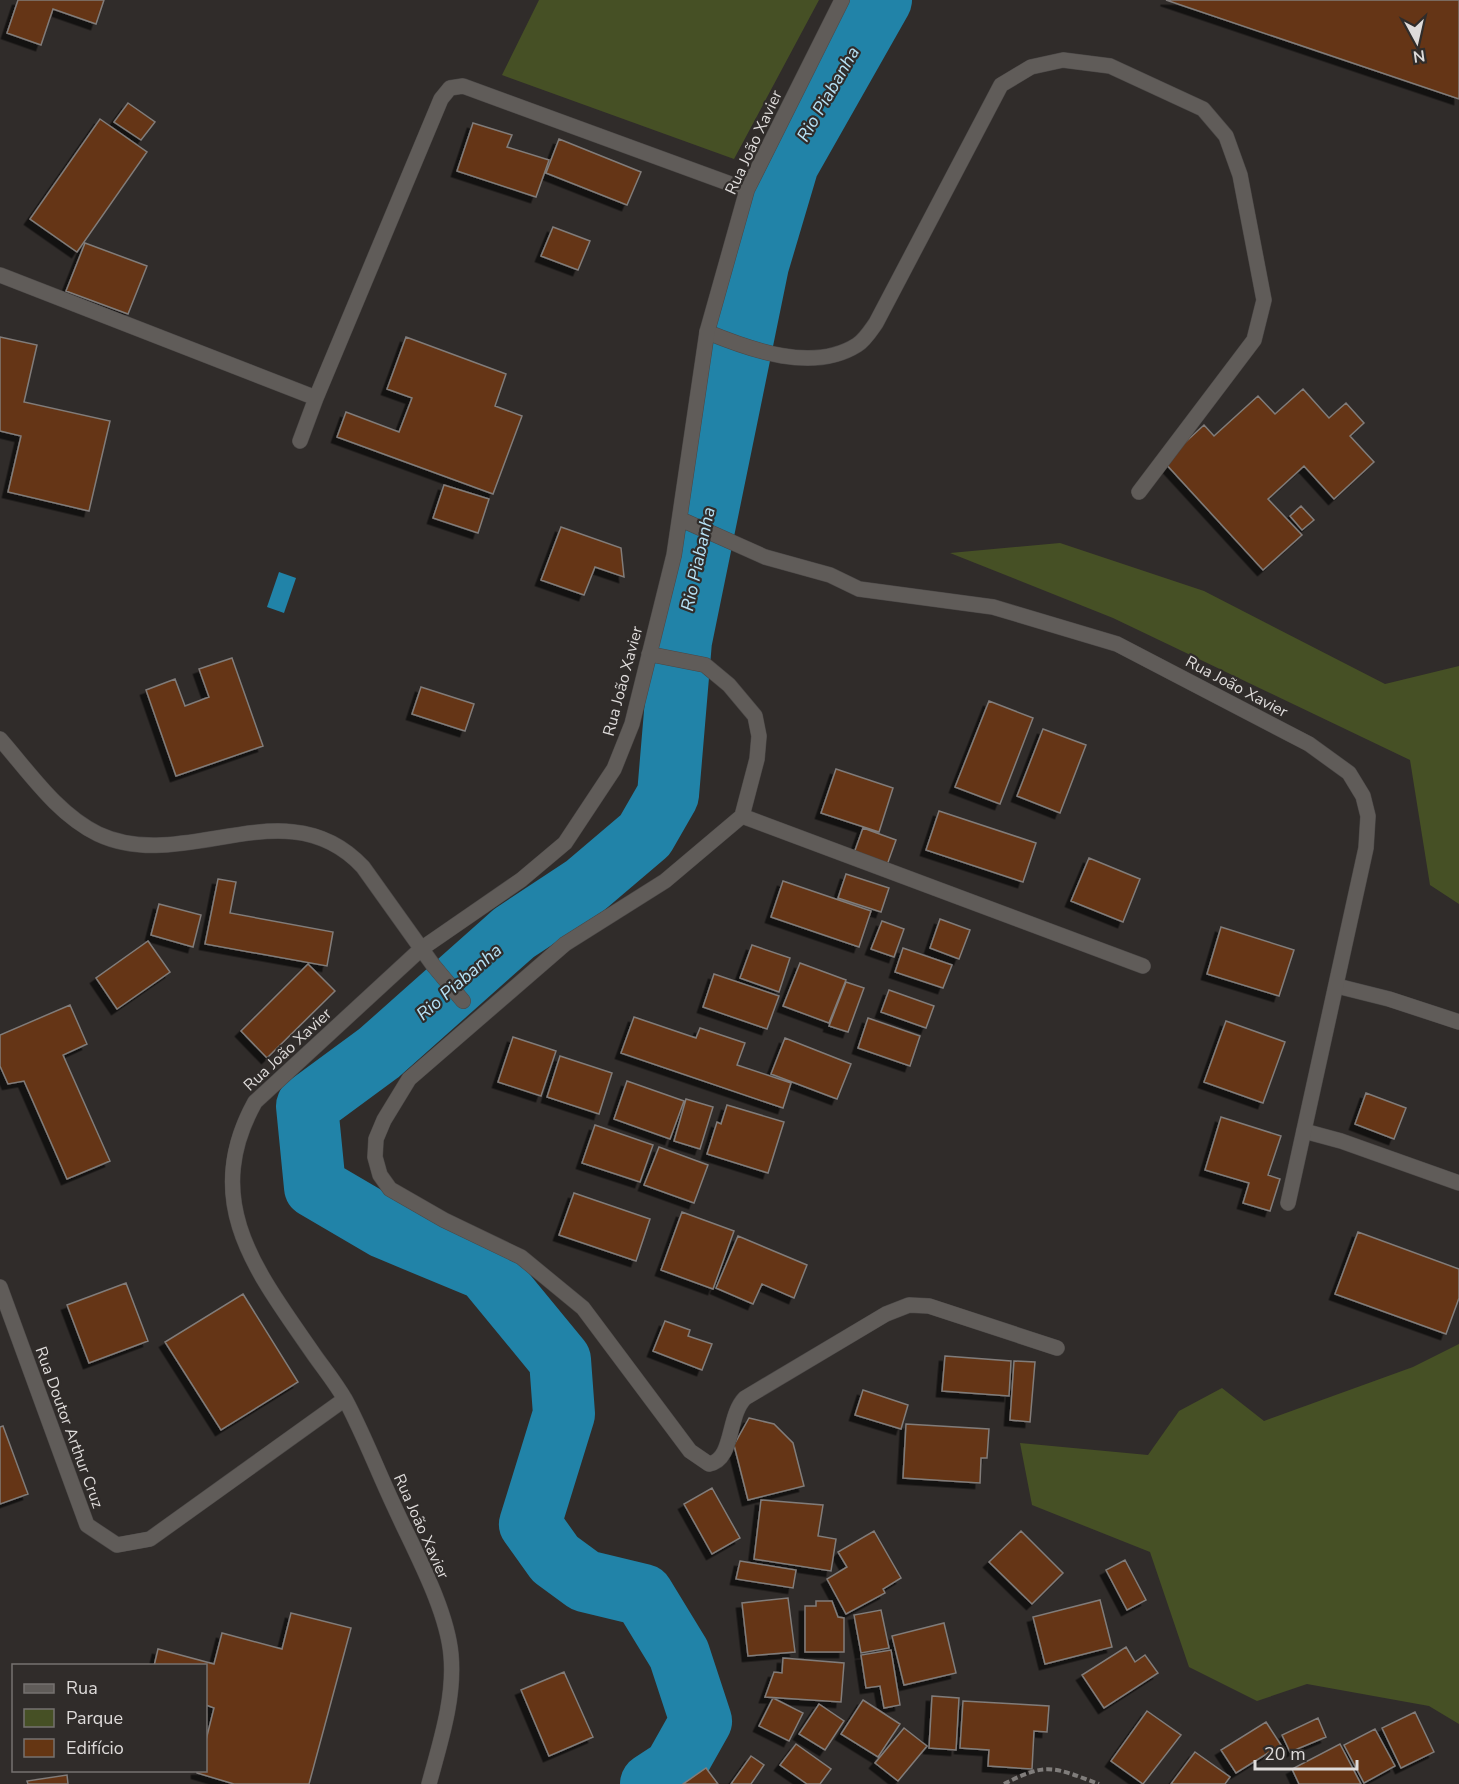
<svg xmlns="http://www.w3.org/2000/svg" width="1459" height="1784" font-family="'Nunito Sans',sans-serif">
<defs>
<filter id="shadow"><feDropShadow dx="-5.5" dy="5.5" stdDeviation="0" flood-color="#0009"/></filter>
</defs>
<rect width="100%" height="100%" fill="#302c2a"/>
<path fill="#465025" d="M539,0H819L734,159L502,75Z
M1060,543L1204,591L1385,684L1459,666V904L1430,885L1410,760L1113,618L950,553Z
M1459,1344V1724L1429,1706L1307,1684L1257,1701L1189,1667L1150,1552L1032,1505L1020,1443L1148,1455L1179,1411L1222,1388L1264,1421L1413,1367Z"/>
<path fill="#2183a8" d="M279,572L296,578L284,613L267,607Z"/>
<g fill="none" stroke-linecap="round" stroke-linejoin="round">
<path stroke="#2183a8" stroke-width="62" d="M651,1784L674,1769L701,1721L679,1654L643,1595L585,1581L555,1559L530,1524L564,1414L560,1360L486,1270L385,1228L315,1187L307,1106L379,1053L514,933L585,886L645,835L668,795L681,641L758,265L788,164L881,0"/>
</g>
<path fill="#653613" stroke="#817c7a" stroke-width="1.5" filter="url(#shadow)" d="M18,0H104L96,24L53,9L41,45L7,33Z
M1166,0H1459V99Z
M128,103L155,122L141,140L114,122Z
M100,119L147,152L77,252L30,219Z
M473,123L512,135L507,147L549,160L536,197L457,171Z
M559,139L641,172L627,205L546,173Z
M553,227L590,241L578,270L541,256Z
M85,243L147,266L128,314L66,291Z
M0,337L37,345L24,402L110,421L89,511L8,492L21,436L0,431Z
M406,337L506,374L495,406L522,416L493,494L337,437L346,412L399,432L412,398L387,389Z
M1303,389L1329,418L1346,403L1364,423L1350,436L1374,462L1334,499L1304,466L1268,499L1302,535L1263,570L1164,462L1204,425L1214,436L1258,396L1275,414Z
M444,485L489,499L478,533L433,518Z
M1301,506L1314,520L1302,530L1290,516Z
M561,527L621,548L624,577L595,567L584,595L541,580Z
M232,658L263,746L176,776L146,690L175,679L185,706L209,697L199,669Z
M421,687L474,704L465,731L412,714Z
M989,701L1033,718L1000,804L955,787Z
M1043,729L1086,745L1060,813L1017,796Z
M836,769L893,788L879,832L821,813Z
M939,811L1036,843L1023,882L926,850Z
M863,828L896,840L887,865L854,853Z
M1089,858L1140,879L1123,922L1071,901Z
M846,874L889,888L881,912L838,898Z
M218,879L236,882L230,913L333,932L327,966L205,944Z
M783,881L871,911L859,947L771,917Z
M159,904L201,915L193,947L151,935Z
M940,919L970,930L959,959L930,948Z
M882,921L904,929L894,957L871,949Z
M1221,927L1294,950L1279,996L1207,974Z
M148,941L170,972L117,1009L96,978Z
M752,945L790,958L779,992L740,978Z
M903,948L952,965L943,988L895,972Z
M800,963L846,980L829,1023L783,1006Z
M308,964L335,991L267,1058L241,1031Z
M714,974L779,996L767,1029L703,1007Z
M846,982L864,988L848,1032L829,1026Z
M889,990L934,1006L926,1028L881,1012Z
M70,1005L87,1044L63,1055L110,1161L67,1179L24,1081L8,1084L0,1066V1035Z
M634,1017L696,1038L700,1028L745,1043L737,1065L791,1083L783,1108L621,1053Z
M868,1018L920,1036L910,1066L858,1048Z
M1226,1021L1285,1042L1263,1103L1204,1082Z
M513,1037L556,1051L541,1096L498,1082Z
M785,1038L851,1064L837,1099L771,1074Z
M560,1056L612,1073L599,1114L547,1097Z
M627,1081L684,1101L670,1139L614,1119Z
M1366,1093L1406,1108L1394,1139L1355,1124Z
M686,1099L713,1107L700,1149L674,1141Z
M727,1105L784,1122L768,1173L707,1154L717,1122L721,1124Z
M1221,1117L1281,1136L1268,1175L1280,1179L1270,1211L1243,1203L1249,1183L1205,1170Z
M595,1125L653,1145L640,1182L582,1163Z
M659,1147L708,1165L694,1203L644,1185Z
M574,1193L650,1219L636,1261L559,1235Z
M682,1212L734,1231L713,1289L661,1270Z
M1358,1232L1459,1269V1298L1446,1334L1335,1294Z
M738,1236L807,1265L794,1298L762,1284L753,1304L716,1288Z
M126,1283L148,1341L89,1363L67,1305Z
M243,1294L298,1382L221,1430L165,1342Z
M665,1321L690,1330L688,1336L712,1344L702,1370L653,1351Z
M945,1356L1011,1361L1009,1396L942,1391Z
M1014,1361L1035,1362L1030,1422L1010,1420Z
M863,1390L908,1405L901,1429L855,1415Z
M749,1418L774,1424L793,1443L804,1486L748,1500L734,1445Z
M906,1424L989,1429L987,1458H981L980,1483L903,1478Z
M3,1426L28,1494L0,1504V1427Z
M712,1488L740,1538L712,1554L684,1504Z
M761,1500L823,1505L818,1536L836,1539L831,1571L754,1559Z
M874,1531L901,1578L883,1589L885,1593L846,1614L827,1579L847,1567L838,1552Z
M1021,1531L1063,1573L1032,1604L989,1562Z
M1125,1560L1146,1600L1127,1610L1106,1570Z
M740,1561L796,1570L793,1588L736,1579Z
M788,1598L795,1652L748,1656L742,1603Z
M1100,1600L1112,1647L1045,1664L1033,1617Z
M816,1601H832L838,1617L844,1618V1652H805V1606H816Z
M881,1610L889,1648L861,1653L854,1615Z
M291,1613L351,1628L309,1784H234L197,1773V1770H206V1740L214,1708L206,1705V1666H154L158,1649L214,1664L222,1633L282,1649Z
M944,1623L956,1673L904,1685L892,1636Z
M1126,1647L1135,1662L1145,1655L1158,1673L1104,1708L1082,1675Z
M891,1650L900,1705L884,1708L880,1686L866,1688L861,1655Z
M783,1658L844,1663L841,1702L765,1697L774,1672L782,1673Z
M564,1672L593,1737L549,1756L521,1690Z
M932,1696L959,1698L956,1750L929,1748Z
M773,1698L803,1713L789,1741L759,1726Z
M863,1700L900,1724L878,1757L841,1734Z
M963,1701L1049,1706L1047,1732L1034,1731L1032,1769L988,1766L989,1750L960,1748Z
M819,1704L844,1721L825,1750L799,1734Z
M1147,1711L1181,1735L1143,1784L1111,1761Z
M1415,1712L1434,1752L1401,1768L1382,1728Z
M1318,1718L1326,1737L1290,1752L1282,1735Z
M1266,1722L1281,1745L1236,1773L1221,1750Z
M904,1728L927,1746L898,1781L875,1763Z
M1375,1729L1395,1766L1364,1783L1344,1745Z
M796,1744L831,1769L820,1784H807L780,1765Z
M1340,1744L1361,1784H1299L1292,1769Z
M1195,1752L1230,1777L1225,1784H1171Z
M751,1756L764,1765L751,1784H731Z
M706,1768L718,1784H683Z
M67,1775L68,1784H28L27,1781Z"/>
<g fill="none" stroke-linecap="round" stroke-linejoin="round">
<g stroke="#4b4847" stroke-width="16">
<path id="service" d="M707,332C751,350 813,373 857,345C865,340 871,330 876,323L1001,85L1031,67L1063,60L1110,66L1203,109L1226,136L1240,175L1264,300L1254,340L1139,492
M1337,986L1389,999L1459,1022
M1304,1131L1341,1141L1459,1183"/>
</g>
<g stroke="#4b4847" stroke-width="16">
<path id="minor" d="M0,275L316,398L441,99L450,88L463,86L747,190
M300,441L316,398
M680,519L765,557L830,575L859,589L993,607L1117,644L1309,744L1349,773L1363,796L1368,816L1366,848L1288,1203
M649,654L705,665L729,685L755,716L759,736L757,759L742,816L665,881L565,944L409,1079L384,1120L376,1139L375,1157L380,1175L390,1189L444,1220L521,1257L583,1308L690,1451L709,1464C734,1460 727,1416 745,1398L886,1314L909,1305L929,1306L1057,1348
M0,739C29,772 57,814 98,834C185,875 287,785 363,867L433,965L463,1001
M742,816L1143,966
M0,1287L87,1525L117,1545L150,1539L345,1399
M429,1784C440,1743 455,1698 451,1655C447,1609 414,1550 395,1508C378,1472 364,1435 346,1401C337,1385 325,1370 315,1356C258,1273 199,1203 255,1102L421,949L521,880L565,843L614,769L632,724L674,555L707,332L747,190L842,0"/>
</g>
<path stroke="#807d7b" stroke-width="4" stroke-dasharray="6 3" stroke-linecap="butt" d="M1004,1784C1048,1761 1055,1768 1099,1784"/>
<use href="#service" stroke="#605c59" stroke-width="15"/>
<use href="#minor" stroke="#605c59" stroke-width="15"/>
</g>
<g text-anchor="middle" stroke-width="4.5" stroke-linejoin="round" paint-order="stroke">
<g font-size="16" fill="#dedbda" stroke="#302c2a">
<text transform="translate(753 142) rotate(-65)" y="6">Rua João Xavier</text>
<text transform="translate(622 681) rotate(-75)" y="6">Rua João Xavier</text>
<text transform="translate(1237 686) rotate(28)" y="6">Rua João Xavier</text>
<text transform="translate(287 1049) rotate(-43)" y="6">Rua João Xavier</text>
<text transform="translate(70 1427) rotate(70)" y="6">Rua Doutor Arthur Cruz</text>
<text transform="translate(422 1526) rotate(66)" y="6">Rua João Xavier</text>
</g>
<g font-size="18" font-style="italic" fill="#b7e2f6" stroke="#302c2a">
<text transform="translate(828 94) rotate(-60)" y="6">Rio Piabanha</text>
<text transform="translate(698 559) rotate(-78)" y="6">Rio Piabanha</text>
<text transform="translate(459 982) rotate(-41)" y="6">Rio Piabanha</text>
</g>
</g>
<rect x="12" y="1664" width="195" height="108" fill="#302c2a" stroke="#767270" stroke-width="1.5"/>
<rect x="24" y="1684" width="30" height="9" fill="#605c59" stroke="#767270" stroke-width="1.5"/>
<text x="66" y="1694" font-size="18" fill="#dedbda">Rua</text>
<rect x="24" y="1709" width="30" height="18" fill="#465025" stroke="#767270" stroke-width="1.5"/>
<text x="66" y="1724" font-size="18" fill="#dedbda">Parque</text>
<rect x="24" y="1739" width="30" height="18" fill="#653613" stroke="#767270" stroke-width="1.5"/>
<text x="66" y="1754" font-size="18" fill="#dedbda">Edifício</text>
<g transform="translate(1417 42) rotate(172)" stroke="#302c2a" stroke-width="4.5" paint-order="stroke">
<path d="M0-4.5L10 22L0 15L-10 22Z" fill="#dedbda"/>
<text y="-9" font-size="16" font-weight="bold" text-anchor="middle" fill="#dedbda">N</text>
</g>
<path d="M1255 1760v9h102v-9" fill="none" stroke="#dedbda" stroke-width="3"/>
<text x="1264" y="1760" font-size="18" fill="#dedbda" stroke="#302c2a" stroke-width="4.5" paint-order="stroke">20 m</text>
</svg>
